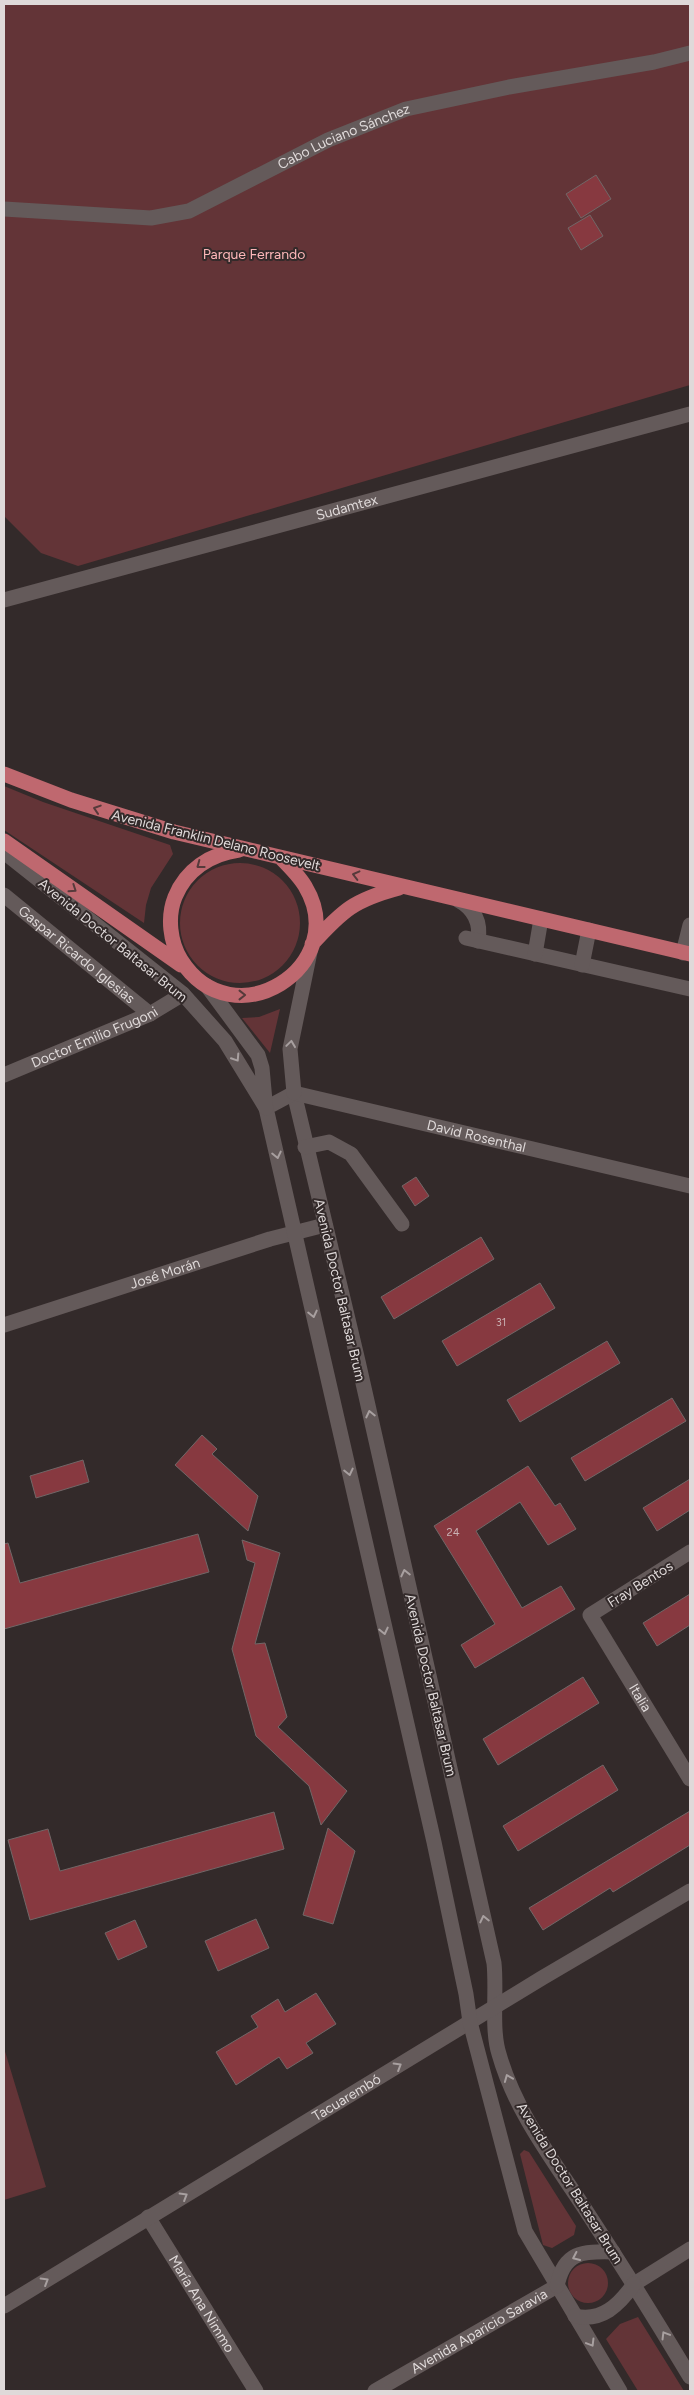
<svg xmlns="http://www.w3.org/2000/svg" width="694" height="2395" font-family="Figtree,sans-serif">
<rect width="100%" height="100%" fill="#332a2a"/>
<path fill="#633437" d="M4,4H690V385L78,566L41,553L4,516Z
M4,786L43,802L170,845L173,854L151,888L146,905L144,923L4,830Z
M180 923a60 60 0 1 1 120 0a60 60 0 1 1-120 0Z
M280,1009L270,1053L242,1018L259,1017Z
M4,2048L46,2187L4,2200Z
M524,2150L529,2152L576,2226L574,2235L552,2248L543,2245L520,2154Z
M568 2283a20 20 0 1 1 40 0a20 20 0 1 1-40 0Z
M638,2317L684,2391H638L606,2339L620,2324Z"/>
<path fill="#873940" stroke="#716767" d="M596,175L611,199L581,218L566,194Z
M590,215L603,236L581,250L568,228Z
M416,1177L429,1196L415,1206L402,1186Z
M481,1237L494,1259L394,1319L381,1297Z
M540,1283L555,1308L457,1366L442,1341Z
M607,1341L620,1363L520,1422L507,1400Z
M672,1398L686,1421L585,1481L571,1458Z
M202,1435L217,1449L212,1454L258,1496L248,1531L175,1465Z
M83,1460L89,1482L36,1498L30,1476Z
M528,1466L555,1506L560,1503L576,1529L548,1545L520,1502L476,1531L522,1608L561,1586L575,1609L475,1668L461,1645L495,1624L434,1526Z
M690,1479V1510L657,1531L643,1508Z
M198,1534L209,1572L4,1629V1544L8,1543L20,1583Z
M242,1540L280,1553L255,1644L265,1643L287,1717L278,1727L347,1791L321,1825L309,1786L256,1736L232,1649L255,1563L247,1560Z
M690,1594V1625L657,1646L643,1623Z
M583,1677L599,1703L498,1765L483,1739Z
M603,1765L618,1790L518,1851L503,1826Z
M690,1811V1845L613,1892L610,1888L543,1930L529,1908Z
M274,1812L284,1849L30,1920L8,1840L48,1829L60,1871Z
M328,1828L355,1851L333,1924L303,1915Z
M256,1919L269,1948L218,1971L205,1941Z
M135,1920L147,1947L118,1960L105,1933Z
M316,1993L336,2024L306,2043L313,2053L287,2069L279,2057L236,2085L216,2052L258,2027L251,2016L278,1999L285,2012Z"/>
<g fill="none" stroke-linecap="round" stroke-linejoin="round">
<g stroke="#645a5a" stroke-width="15">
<path id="s1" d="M4,209L151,218L189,211L328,140L406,109L509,87L654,62L690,53"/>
<path id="s2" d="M4,600L690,414"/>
<path id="s3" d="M4,895L150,1014"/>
<path d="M458,900C475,909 481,923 478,941"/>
<path d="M466,938L690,989"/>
<path d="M683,953L690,925"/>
<path d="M535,954L541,919"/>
<path d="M582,965L589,930"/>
<path id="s4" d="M4,1075L150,1014L183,994"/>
<path d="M294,1093L358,1361L494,1963C497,1991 491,2029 499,2054C515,2111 553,2160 585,2209C621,2264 656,2320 690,2377"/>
<path d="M305,1147L329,1142L351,1154L402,1224"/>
<path id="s5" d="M4,1325L270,1239L325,1225"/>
<path id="s6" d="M690,1552L590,1615L690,1779"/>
<path id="s7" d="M148,2217L256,2391"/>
<path d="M634,2284L690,2249"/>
<path id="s8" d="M4,2306L542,1978L690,1891"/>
<path id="s9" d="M375,2391L557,2286"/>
<path id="s10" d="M620,2391L525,2231L470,2022L466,1994L434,1842L266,1108L294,1093L690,1186"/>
</g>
<path stroke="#645a5a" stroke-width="15" d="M4,852L183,994L225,1041L266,1108
M207,986L258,1055L262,1068L265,1101
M294,1093L290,1049L310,952
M557,2286C564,2252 582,2251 613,2252
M575,2316C602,2322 619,2305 634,2284"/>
<path stroke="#bf686f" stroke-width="15" d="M4,774L71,800L174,832L690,954
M4,841L181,965
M239,850C210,854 186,870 175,897C167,917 170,942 181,960C233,1042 353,966 305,886C299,876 289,866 281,858
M312,944C343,910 354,900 399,888"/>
</g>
<defs><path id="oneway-chevron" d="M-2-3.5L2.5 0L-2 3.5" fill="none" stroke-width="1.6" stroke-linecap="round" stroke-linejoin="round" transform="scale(1.25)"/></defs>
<g stroke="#563a3b">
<use href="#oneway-chevron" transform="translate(97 809) rotate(-162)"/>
<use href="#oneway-chevron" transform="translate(200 865) rotate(143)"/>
<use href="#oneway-chevron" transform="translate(356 875) rotate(-166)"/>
<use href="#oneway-chevron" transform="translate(73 889) rotate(34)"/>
<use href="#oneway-chevron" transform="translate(242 995)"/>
</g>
<g stroke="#a8a0a0">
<use href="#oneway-chevron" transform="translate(291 1044) rotate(-82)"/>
<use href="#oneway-chevron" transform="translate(236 1058) rotate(57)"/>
<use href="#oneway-chevron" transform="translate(277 1155) rotate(77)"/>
<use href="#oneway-chevron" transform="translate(313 1314) rotate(77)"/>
<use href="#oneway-chevron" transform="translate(370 1414) rotate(-103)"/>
<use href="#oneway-chevron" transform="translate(349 1472) rotate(77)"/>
<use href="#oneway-chevron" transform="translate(405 1573) rotate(-103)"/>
<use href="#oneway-chevron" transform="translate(384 1631) rotate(77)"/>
<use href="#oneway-chevron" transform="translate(484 1919) rotate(-103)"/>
<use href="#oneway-chevron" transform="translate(398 2066) rotate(-31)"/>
<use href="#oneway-chevron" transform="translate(508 2078) rotate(-112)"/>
<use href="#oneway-chevron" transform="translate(184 2196) rotate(-31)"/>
<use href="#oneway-chevron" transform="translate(576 2257) rotate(155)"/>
<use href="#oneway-chevron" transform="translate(45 2281) rotate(-31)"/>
<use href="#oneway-chevron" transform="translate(665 2335) rotate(-121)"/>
<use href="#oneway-chevron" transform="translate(591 2343) rotate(59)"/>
</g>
<g text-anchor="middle" stroke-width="4" stroke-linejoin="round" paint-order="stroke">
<g font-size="11" fill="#c9b1b3">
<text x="501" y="1326">31</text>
<text x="453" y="1536">24</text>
</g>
<g font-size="14" fill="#dfd9d9" stroke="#332a2a">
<text dy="5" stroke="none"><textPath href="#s1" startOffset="358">Cabo Luciano Sánchez</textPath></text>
<text dy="5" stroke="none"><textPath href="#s2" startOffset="355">Sudamtex</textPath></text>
<text transform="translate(216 840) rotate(14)" y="5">Avenida Franklin Delano Roosevelt</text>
<text transform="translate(113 940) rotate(39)" y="5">Avenida Doctor Baltasar Brum</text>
<text dy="5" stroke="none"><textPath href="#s3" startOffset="94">Gaspar Ricardo Iglesias</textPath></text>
<text dy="5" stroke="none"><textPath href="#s4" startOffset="98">Doctor Emilio Frugoni</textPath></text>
<text dy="5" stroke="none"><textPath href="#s10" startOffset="1558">David Rosenthal</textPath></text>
<text dy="5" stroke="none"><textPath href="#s5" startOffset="169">José Morán</textPath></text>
<text transform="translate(340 1290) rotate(77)" y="5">Avenida Doctor Baltasar Brum</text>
<text transform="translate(640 1584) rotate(-32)" y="5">Fray Bentos</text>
<text transform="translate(431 1685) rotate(77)" y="5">Avenida Doctor Baltasar Brum</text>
<text dy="5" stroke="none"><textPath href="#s6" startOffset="215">Italia</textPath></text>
<text dy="5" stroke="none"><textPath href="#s8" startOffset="401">Tacuarembó</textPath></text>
<text transform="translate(570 2183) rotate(58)" y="5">Avenida Doctor Baltasar Brum</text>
<text dy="5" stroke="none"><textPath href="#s7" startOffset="102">María Ana Nimmo</textPath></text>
<text dy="5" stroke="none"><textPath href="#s9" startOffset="120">Avenida Aparicio Saravia</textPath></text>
</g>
<g font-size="14" fill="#fdb7b9" stroke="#332a2a">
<text x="254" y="259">Parque Ferrando</text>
</g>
</g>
<rect width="694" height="2395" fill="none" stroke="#dfd9d9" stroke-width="10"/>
</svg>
